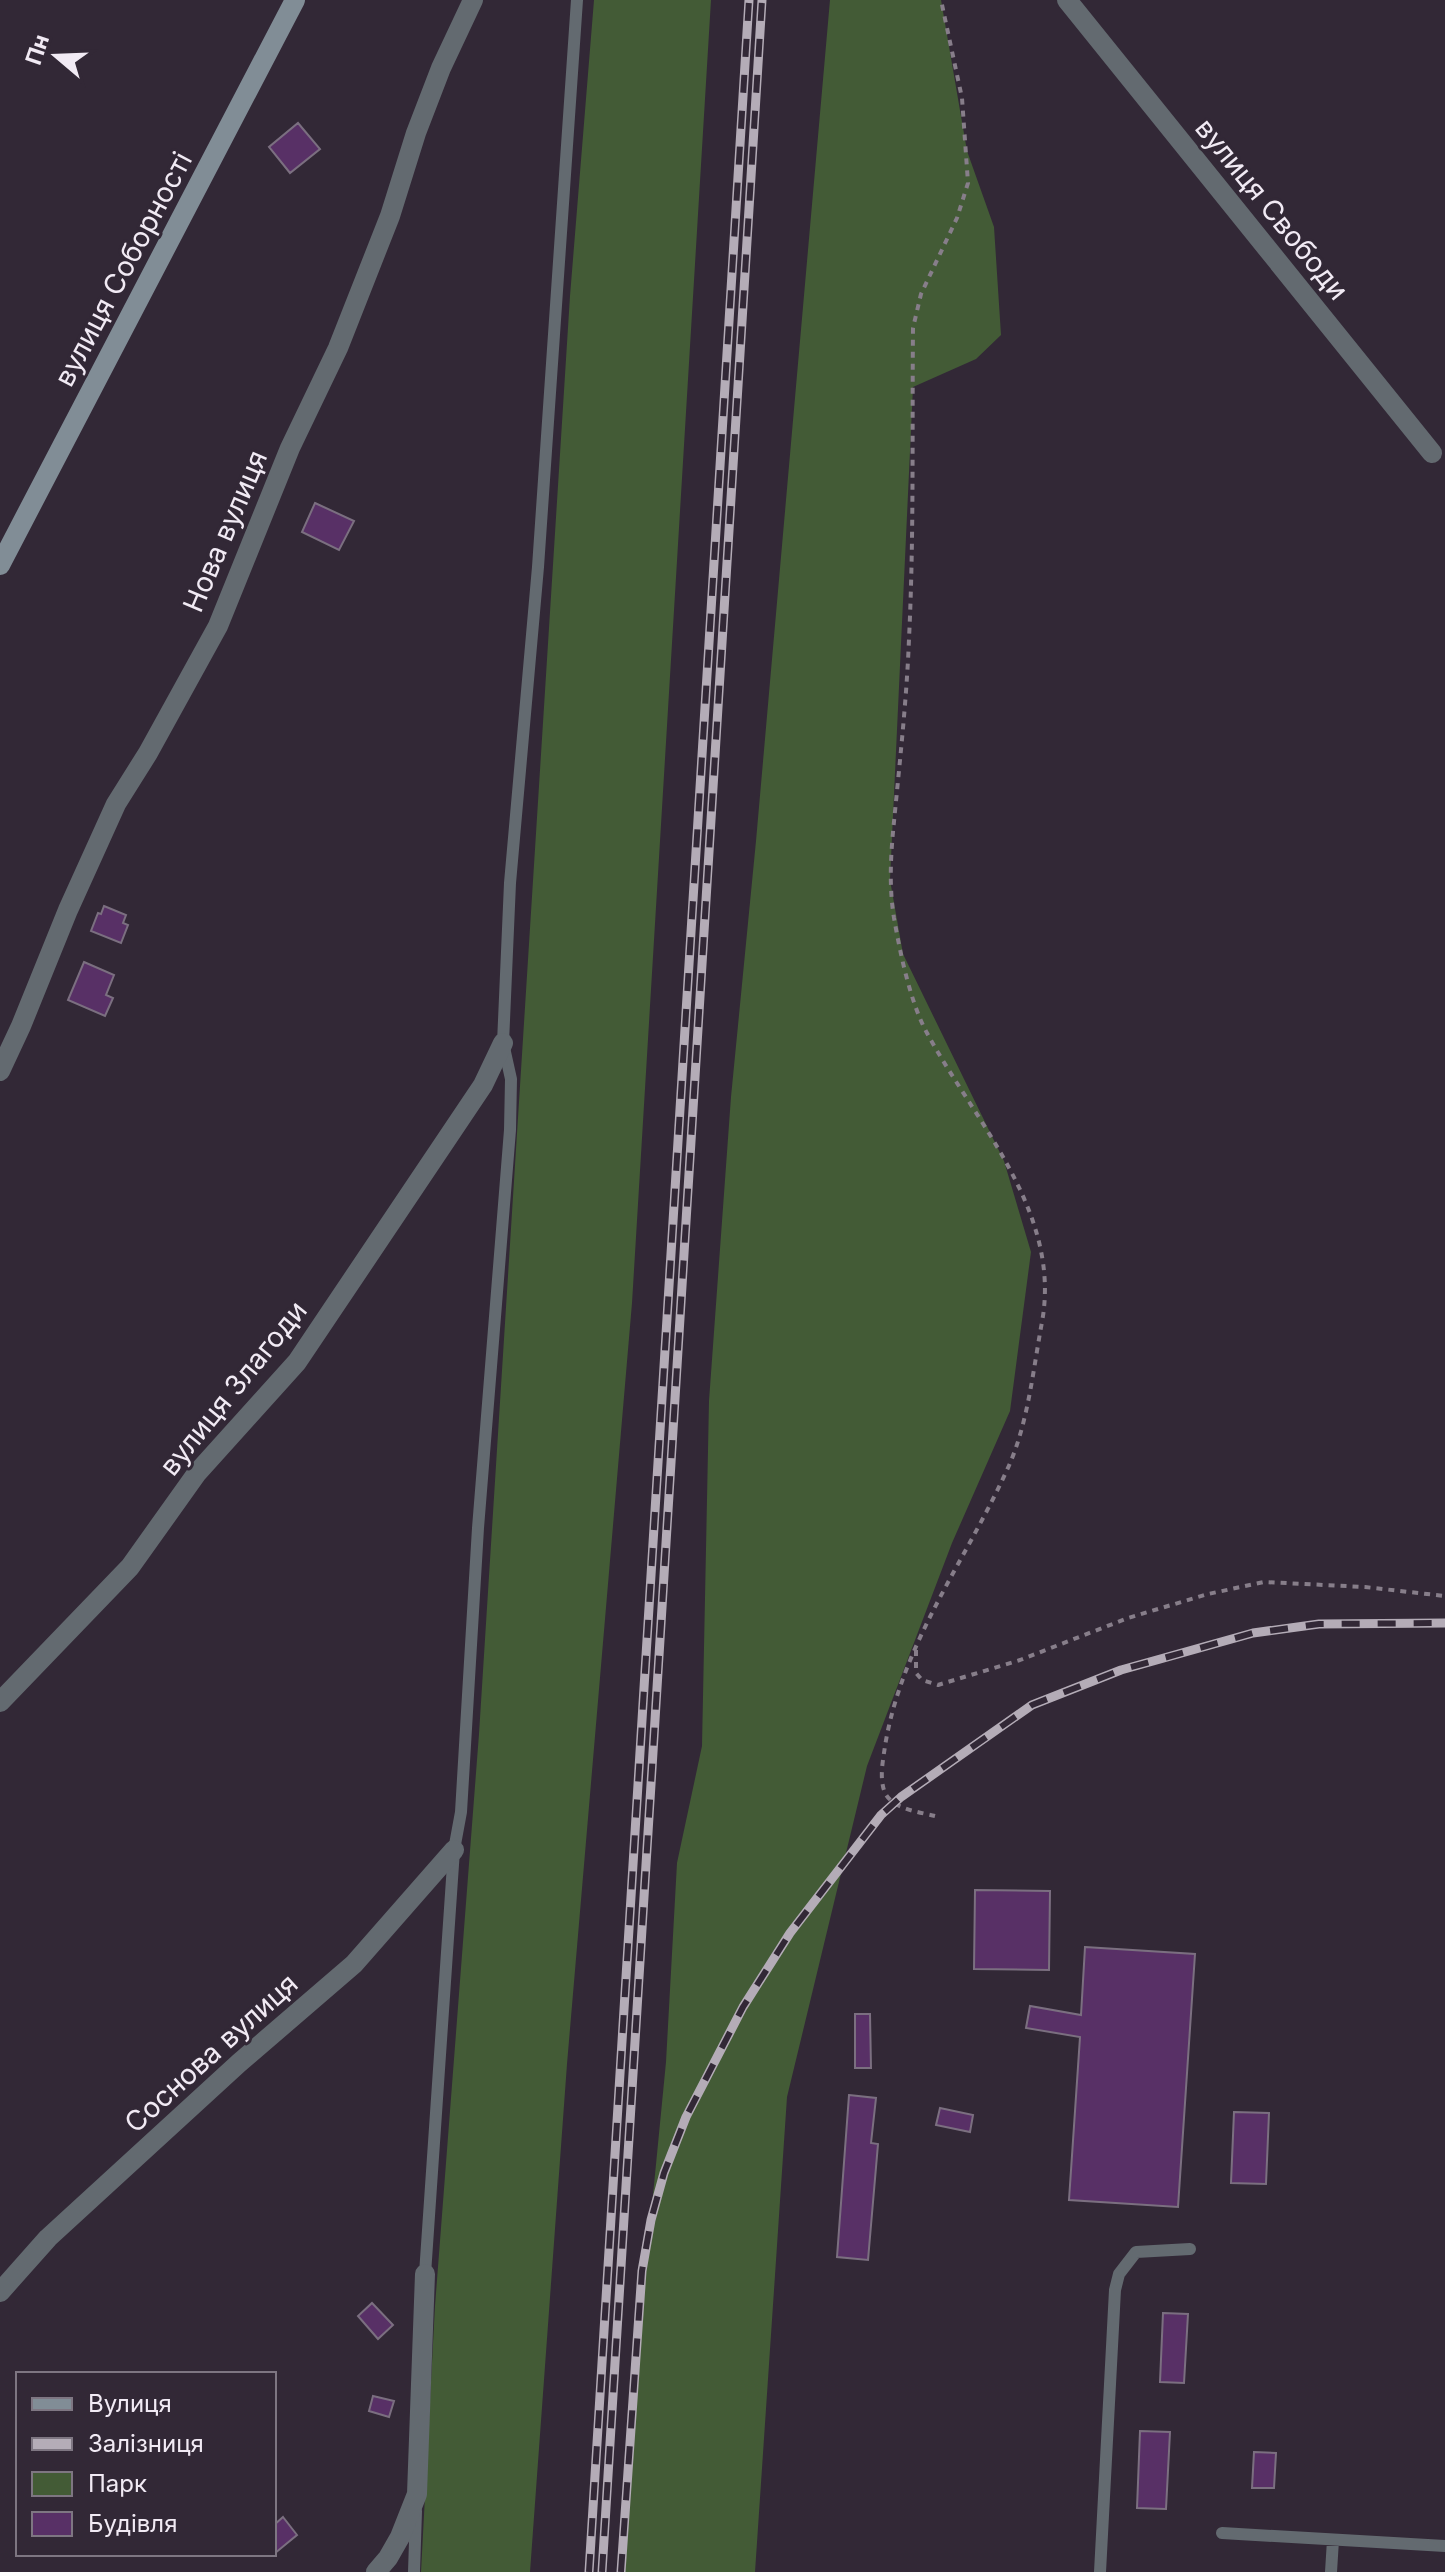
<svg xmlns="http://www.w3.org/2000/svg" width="1445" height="2572" font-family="Inter,sans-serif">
<rect width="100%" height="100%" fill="#322836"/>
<path fill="#435b36" d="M594,0H711L632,1303L567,2064L530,2572H421L435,2306L479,1734L570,296Z
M830,0H941L967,151L994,227L1001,335L976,359L913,387L890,880L903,954L1004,1161L1031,1252L1010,1411L952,1543L867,1766L787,2097L755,2572H623L631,2420L666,2062L677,1863L702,1746L709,1401L731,1097L756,841Z"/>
<path fill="#583066" stroke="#7b6f80" stroke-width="2" d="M298,123L320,149L290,173L269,147Z
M315,503L354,521L339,550L302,532Z
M104,906L126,915L123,923L128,925L121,943L91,931L98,913L101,914Z
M84,962L114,975L106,995L113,998L105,1016L68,1000Z
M975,1890L1050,1891L1049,1970L974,1969Z
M1085,1947L1195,1954L1178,2207L1069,2200L1080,2037L1026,2028L1030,2006L1081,2015Z
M855,2014H870L871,2068H855Z
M849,2095L876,2098L871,2143L878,2144L868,2260L837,2257Z
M940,2108L973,2115L970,2132L936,2125Z
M1234,2112L1269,2113L1266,2184L1231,2183Z
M372,2303L393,2325L378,2339L358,2316Z
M1163,2313L1188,2314L1184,2383L1160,2382Z
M373,2396L394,2401L389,2417L369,2411Z
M1140,2431L1170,2432L1166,2509L1137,2508Z
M1254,2452L1276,2453L1274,2488H1252Z
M283,2517L297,2535L274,2554V2525Z"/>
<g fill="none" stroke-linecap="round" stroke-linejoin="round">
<path stroke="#877e8a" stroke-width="4" stroke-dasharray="6 6" stroke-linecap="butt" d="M916,1650V1673L922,1680L938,1685L1020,1660L1128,1618L1208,1594L1264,1582L1365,1587L1445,1596
M935,1816C919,1812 893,1809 885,1793C879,1778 883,1761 885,1746C902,1643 965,1562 1007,1470C1028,1425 1033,1370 1042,1322C1062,1212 975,1122 927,1033C910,1002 900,952 894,918C887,874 893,834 897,791C902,740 907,690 909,639C914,536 912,432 913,328L921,294L957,218L968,183L962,98L941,0"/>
<path stroke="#636a70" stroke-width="12" d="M425,2274L454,1850L461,1812L478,1528L510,1130L511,1079L503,1043L510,883L538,567L577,0
M1222,2533L1445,2546
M414,2572L416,2511
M1100,2572L1115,2290L1119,2274L1136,2252L1190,2249
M1331,2572L1333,2540"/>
<path stroke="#636a70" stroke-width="20" d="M1067,0L1432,453
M0,1071L21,1026L68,910L116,804L148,753L218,626L290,448L338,348L390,216L416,133L441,68L473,0
M0,1702L130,1567L197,1473L297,1362L483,1085L503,1043
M0,2292L48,2238L239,2063L354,1964L454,1850
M376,2572L388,2558L400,2537L417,2494L425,2274"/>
<path stroke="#818d96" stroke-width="20" d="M0,565L295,0"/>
<g stroke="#b4acb7" stroke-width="9">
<path id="rail" d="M589,2572L749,0
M602,2572L762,0
M621,2572L642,2271L651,2220L664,2173L686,2117L743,2007L790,1933L881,1815L901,1797L1032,1705L1121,1670L1253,1633L1319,1624L1445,1623"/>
</g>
<use href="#rail" stroke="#322836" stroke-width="6" stroke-dasharray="18" stroke-linecap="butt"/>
</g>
<g text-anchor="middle" stroke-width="6" stroke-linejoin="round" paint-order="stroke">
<g font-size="28" fill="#f1eaf4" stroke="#322836">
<text transform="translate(1272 209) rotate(51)" y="10">вулиця Свободи</text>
<text transform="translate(123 269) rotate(-62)" y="10">вулиця Соборності</text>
<text transform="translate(225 531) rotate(-67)" y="10">Нова вулиця</text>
<text transform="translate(233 1388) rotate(-51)" y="10">вулиця Злагоди</text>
<text transform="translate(211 2053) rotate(-42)" y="10">Соснова вулиця</text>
</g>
</g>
<rect x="16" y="2372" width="260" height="184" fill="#322836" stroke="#7e7682" stroke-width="2"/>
<rect x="32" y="2398" width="40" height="12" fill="#818d96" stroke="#7e7682" stroke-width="2"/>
<text x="88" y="2412" font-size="24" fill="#f1eaf4">Вулиця</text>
<rect x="32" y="2438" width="40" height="12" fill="#b4acb7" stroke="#7e7682" stroke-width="2"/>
<text x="88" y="2452" font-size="24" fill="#f1eaf4">Залізниця</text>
<rect x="32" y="2472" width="40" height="24" fill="#435b36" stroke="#7e7682" stroke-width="2"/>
<text x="88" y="2492" font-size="24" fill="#f1eaf4">Парк</text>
<rect x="32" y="2512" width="40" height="24" fill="#583066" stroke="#7e7682" stroke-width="2"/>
<text x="88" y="2532" font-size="24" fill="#f1eaf4">Будівля</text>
<g transform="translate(56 56) rotate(289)" stroke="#322836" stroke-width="6" paint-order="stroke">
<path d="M0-6L14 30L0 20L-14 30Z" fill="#f1eaf4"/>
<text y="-12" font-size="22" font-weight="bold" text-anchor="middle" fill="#f1eaf4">Пн</text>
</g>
</svg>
